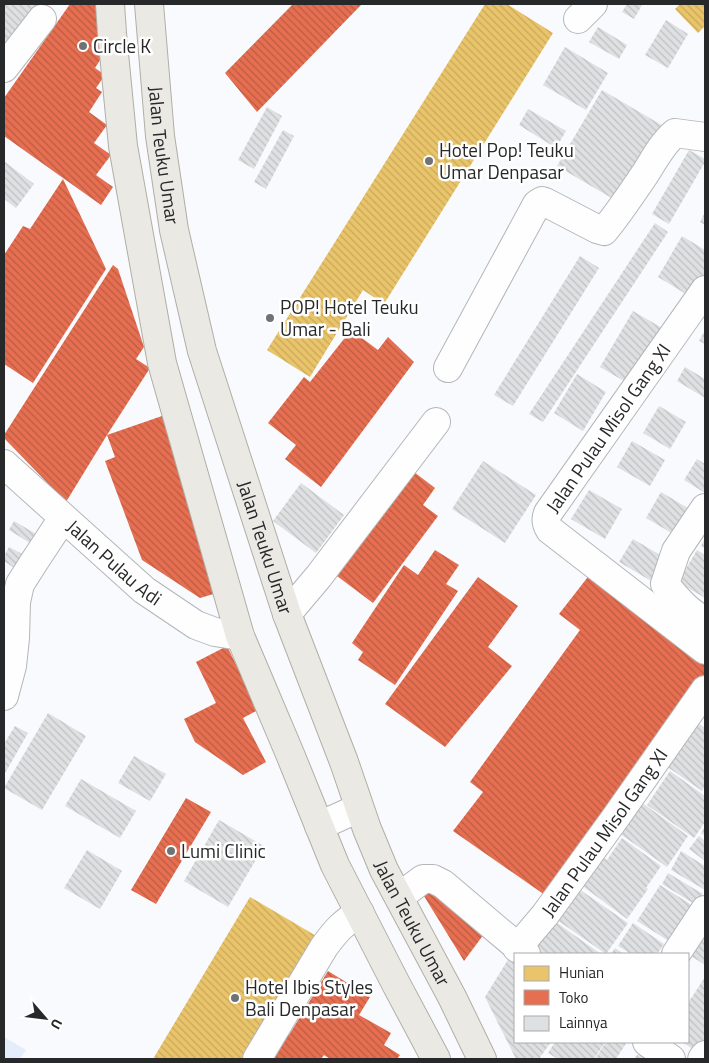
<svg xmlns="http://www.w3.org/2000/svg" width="709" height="1063" font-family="'Titillium Web',sans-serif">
<defs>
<pattern id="homes-back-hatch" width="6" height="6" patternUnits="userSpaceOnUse" patternTransform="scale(1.25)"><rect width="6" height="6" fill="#e9c46a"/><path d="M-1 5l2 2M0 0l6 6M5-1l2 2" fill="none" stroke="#c8a85c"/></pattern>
<pattern id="shops-back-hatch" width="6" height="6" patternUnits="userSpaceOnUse" patternTransform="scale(1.25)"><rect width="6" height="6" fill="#e76f51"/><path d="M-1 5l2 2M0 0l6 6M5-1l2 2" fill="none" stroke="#bb5b43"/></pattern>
<pattern id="building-back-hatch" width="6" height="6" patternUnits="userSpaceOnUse" patternTransform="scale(1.25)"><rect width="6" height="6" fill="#dee0e2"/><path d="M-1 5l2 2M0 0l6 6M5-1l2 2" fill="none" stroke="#bec0c2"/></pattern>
</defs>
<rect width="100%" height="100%" fill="#f8fafd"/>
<path fill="#e3edfb" d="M4,1037L26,1050L20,1059H4Z"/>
<path fill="url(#homes-back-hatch)" d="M485,4H507L553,33L384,304L363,290L310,377L267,350Z
M680,4H705V26L698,33L675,9Z
M250,897L318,937L244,1059H153Z"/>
<path fill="url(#shops-back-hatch)" d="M70,4H105L102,57L95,68L105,75L96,88L102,92L89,112L107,125L94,143L111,155L96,175L113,187L101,205L4,136V98Z
M293,4H362L257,112L225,73Z
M63,179L106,269L33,383L4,364V255L23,226L30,229Z
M113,265L118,269L144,347L136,359L150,368L107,435L162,416L217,593L200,598L142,560L105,461L115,457L107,435L66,502L4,438V435Z
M351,330L378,350L388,337L414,362L321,487L285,459L296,445L268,423L304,377L310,382Z
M410,469L435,488L423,505L438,516L373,603L333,573Z
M435,550L459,565L446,584L458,591L395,685L358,660L363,652L352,643L404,565L418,575Z
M591,573L705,661V685L552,900L453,831L483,792L470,782L580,630L559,614Z
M478,577L518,606L488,647L512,666L445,747L385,704Z
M227,646L258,710L243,718L266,762L243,775L195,742L184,719L216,703L196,662Z
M186,798L211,812L156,904L131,890Z
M429,892L487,930L464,961L424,896Z
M328,971L370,997L359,1015L391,1033L384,1045L400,1055L397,1059H330L324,1055L321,1059H267L284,1032L289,1035Z"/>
<path fill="url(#building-back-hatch)" d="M4,4H49L4,64Z
M627,4L642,5L634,19L622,12Z
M666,20L688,34L668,68L645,55Z
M598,27L627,45L619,59L589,42Z
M565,47L608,73L586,110L543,85Z
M602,90L665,127L620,203L557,166Z
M267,107L282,116L254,169L238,160Z
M528,109L566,131L556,148L519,125Z
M283,130L294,136L266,189L254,182Z
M689,150L705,159V162L669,224L652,214Z
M4,161L34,184L16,208L4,199Z
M705,212V225L700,222Z
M655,223L668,232L543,422L529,414Z
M682,236L705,250V279L694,299L658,277Z
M580,256L599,268L513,406L494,395Z
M633,311L662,328L629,384L600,367Z
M705,330V344L699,341Z
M685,367L705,379V398L677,381Z
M577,374L606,392L583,431L554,413Z
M659,406L686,422L670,449L643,433Z
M632,441L665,460L650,486L617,467Z
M697,459L705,464V493L684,480Z
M483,461L536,495L505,543L452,509Z
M301,483L344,515L316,553L273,521Z
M589,490L622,509L605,539L571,519Z
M661,492L691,510L675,535L646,518Z
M14,521L38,535L33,545L9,530Z
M705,538V548L701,546Z
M633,539L667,559L653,582L619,562Z
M9,547L26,556L17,570L4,561V556Z
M697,550L705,555V598L678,582Z
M48,713L86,736L42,810L4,788Z
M689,717L705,728V786L702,791L659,761Z
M15,726L28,733L4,775V744Z
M134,756L166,774L150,801L118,783Z
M670,771L705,796V822L694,838L647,805Z
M81,779L136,811L120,838L65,806Z
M641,802L688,836L667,867L619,833Z
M219,820L264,846L228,907L184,881Z
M705,826V836L701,833Z
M699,836L705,841V861L689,849Z
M622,838L661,866L646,888L648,889L627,919L577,882L597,853L607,860Z
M87,850L122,871L100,909L64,888Z
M681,851L705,866V890L671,870Z
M668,873L703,894L696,905L662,884Z
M660,885L695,907L672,943L637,921Z
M576,887L628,923L606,954L554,918Z
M550,918L601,954H537L529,948Z
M633,923L664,944L657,954H631L618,946Z
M696,930L705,937V965L683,951Z
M615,948L624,954H611Z
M511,955L515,958V1042H551L539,1059H516L485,997Z
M705,977V1050L702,1055L682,1042H688V1003Z
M555,1042H605L594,1059H558L548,1053Z
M606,1042H627L616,1059H595Z
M639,1052L650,1059H634Z"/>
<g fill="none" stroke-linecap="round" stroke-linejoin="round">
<g stroke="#b4b6b8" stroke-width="30">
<g id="minor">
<path d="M578,19L593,4"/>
<path d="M4,68L42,19"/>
<path d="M705,290L548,513C545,520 546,524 550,530L705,650"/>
<path d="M448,368L537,204L542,201L545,202L597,229L604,231C619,213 632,193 645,174C654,160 662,144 675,133L705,137"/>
<path id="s1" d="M4,464L144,590L196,625L215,632L240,636"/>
<path d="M705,508L676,551L665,584C675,597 689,614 705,620"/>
<path d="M287,614L319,576L436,422"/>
<path d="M4,696L12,666L15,638L16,602L20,584L34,562L63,518"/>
<path d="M319,826L359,808"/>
<path d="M399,897L423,879H433L443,884L526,954"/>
<path id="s2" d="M517,948L545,915L616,817L705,690"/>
<path d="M676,954L705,910"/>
<path d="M647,1042L671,1059"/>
<path d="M257,1059L324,947C335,932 343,922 360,913"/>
<path d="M702,1059L705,1055"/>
</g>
</g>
<g stroke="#b1aea5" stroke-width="30">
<g id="major">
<path d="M110,4L112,33L123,146L162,363L240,636L290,754L335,865L395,982L436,1059"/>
<path id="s3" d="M149,4L160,136L174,230L202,351L287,614L344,762L367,829L384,870L452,997L482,1059"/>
</g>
</g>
<use href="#minor" stroke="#fefeff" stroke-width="28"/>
<use href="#major" stroke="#ebe9e4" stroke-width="28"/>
</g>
<g fill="#707273" stroke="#fff" stroke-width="2">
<circle cx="83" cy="46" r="5"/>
<circle cx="429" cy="161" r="5"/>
<circle cx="270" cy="318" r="5"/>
<circle cx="171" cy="851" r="5"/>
<circle cx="235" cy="998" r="5"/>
</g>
<g text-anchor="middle" stroke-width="5" stroke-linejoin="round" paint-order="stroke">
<g font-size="19" fill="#272829" stroke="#fff" text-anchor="start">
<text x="93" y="53">Circle K</text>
<text x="439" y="157">Hotel Pop! Teuku<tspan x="439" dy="22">Umar Denpasar</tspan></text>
<text x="280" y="314">POP! Hotel Teuku<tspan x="280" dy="22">Umar - Bali</tspan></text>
<text x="181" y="858">Lumi Clinic</text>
<text x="245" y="994">Hotel Ibis Styles<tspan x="245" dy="22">Bali Denpasar</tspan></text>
</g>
<g font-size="19" fill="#272829" stroke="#fff">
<text dy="7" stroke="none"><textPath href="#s3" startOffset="152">Jalan Teuku Umar</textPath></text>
<text transform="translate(608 428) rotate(-55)" y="7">Jalan Pulau Misol Gang XI</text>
<text dy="7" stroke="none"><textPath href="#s3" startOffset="558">Jalan Teuku Umar</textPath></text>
<text dy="7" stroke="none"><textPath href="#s1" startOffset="148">Jalan Pulau Adi</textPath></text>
<text dy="7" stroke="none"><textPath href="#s2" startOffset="145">Jalan Pulau Misol Gang XI</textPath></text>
<text dy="7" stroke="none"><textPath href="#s3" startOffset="962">Jalan Teuku Umar</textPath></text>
</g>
</g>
<rect width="709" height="1063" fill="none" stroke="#272829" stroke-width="10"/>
<rect x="514" y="953" width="175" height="90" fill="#ffffff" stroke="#a9a9a9"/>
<rect x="524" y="966" width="25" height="15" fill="#e9c46a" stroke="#a9a9a9"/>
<text x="559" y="978" font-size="15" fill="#272829">Hunian</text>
<rect x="524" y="990" width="25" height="15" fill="#e76f51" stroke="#a9a9a9"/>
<text x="559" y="1003" font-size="15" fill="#272829">Toko</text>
<rect x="524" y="1016" width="25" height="15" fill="#dee0e2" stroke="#a9a9a9"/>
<text x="559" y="1028" font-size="15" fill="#272829">Lainnya</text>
<g transform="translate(45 1018) rotate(118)" stroke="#ffffff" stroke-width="4" paint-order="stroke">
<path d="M0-4L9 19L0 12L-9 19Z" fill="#272829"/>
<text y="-8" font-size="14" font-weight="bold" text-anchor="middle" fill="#272829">U</text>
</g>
</svg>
